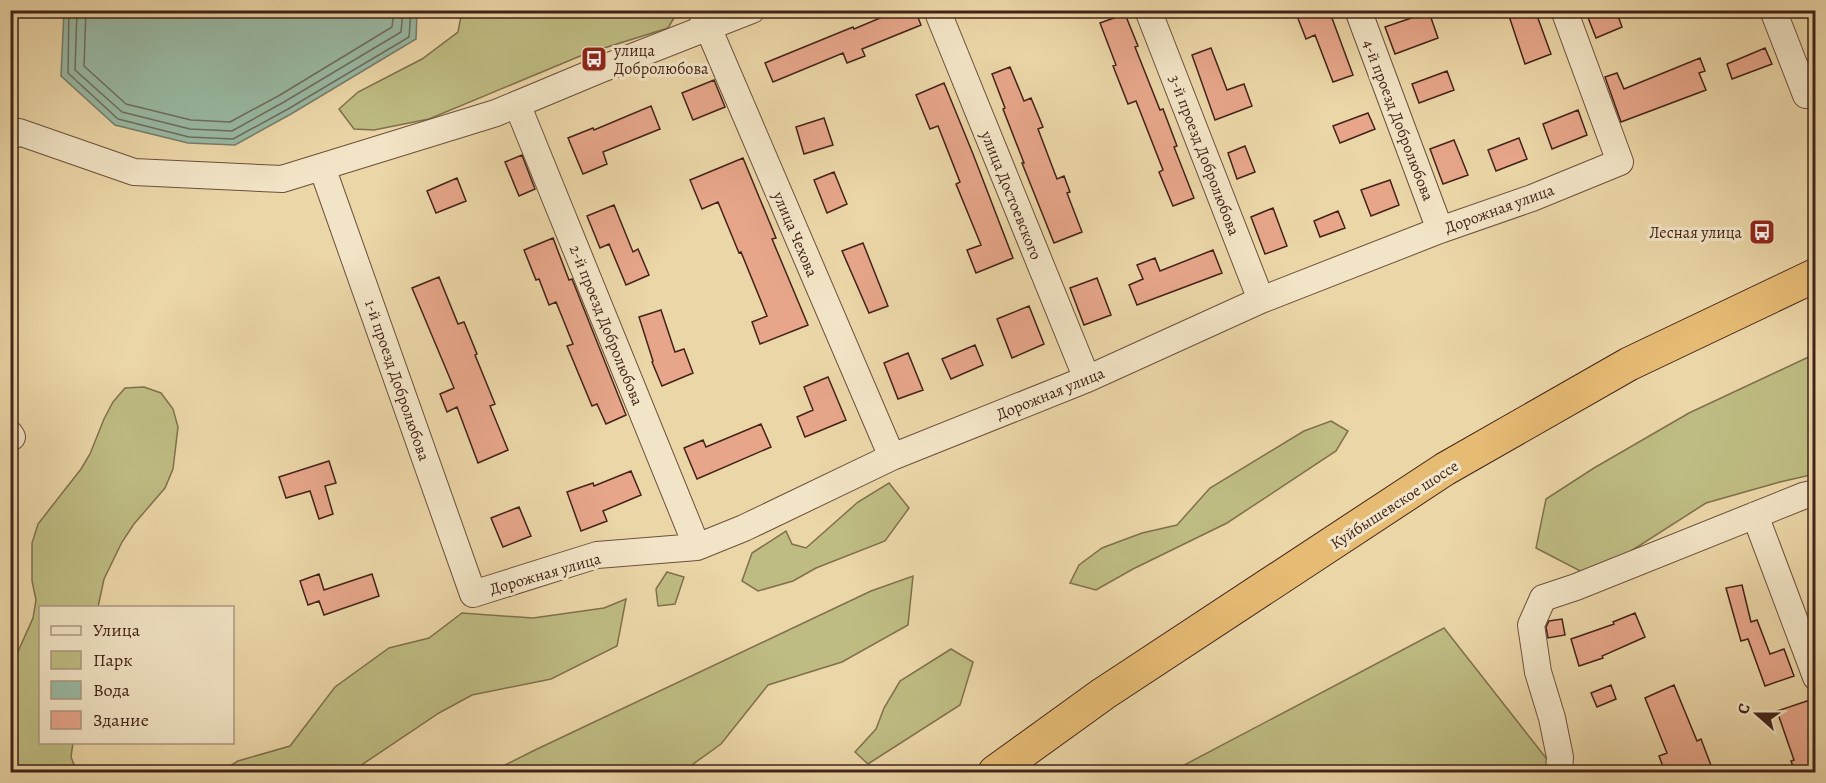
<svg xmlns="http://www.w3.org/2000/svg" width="1826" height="783" font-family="Alegreya,serif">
<rect width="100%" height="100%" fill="#ebd6a7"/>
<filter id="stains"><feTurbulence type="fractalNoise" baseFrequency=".00333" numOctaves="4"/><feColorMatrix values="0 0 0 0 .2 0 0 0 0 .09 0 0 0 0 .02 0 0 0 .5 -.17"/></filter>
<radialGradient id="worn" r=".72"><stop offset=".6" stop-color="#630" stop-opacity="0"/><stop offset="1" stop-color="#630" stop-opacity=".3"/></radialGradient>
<path fill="#bebc82" stroke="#80704d" stroke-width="1.5" d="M462,11V10L678,11L668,28L585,54L429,119L374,130L354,129L339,109L358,92L422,59L458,32Z
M1815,354V474L1780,482L1706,503L1631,551L1584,573L1536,548L1546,499L1594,468L1689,413Z
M144,387L161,393L173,409L178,427L173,469L165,488L134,524L122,542L104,579L98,607L40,608V742L73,743L71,757L77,772H11V678L16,656L33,618L36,600L32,581V543L38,524L81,469L90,454L104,419L113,402L125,388Z
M1331,421L1348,431L1336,451L1227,523L1133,569L1096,590L1070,583L1079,565L1102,548L1142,533L1177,525L1210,488L1304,431Z
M889,483L909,508L885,541L816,568L793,581L758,591L742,581L752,553L786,531L792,544L806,548L858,502Z
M667,572L684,577L675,604L658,606L656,589Z
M913,576L908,625L842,662L768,685L721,744L682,772H491L535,750L871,591Z
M626,599L617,646L551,679L472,695L439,713L351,772H220L238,761L290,746L335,687L389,648L429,638L462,613L533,618L604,608Z
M1444,628L1557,772H1171Z
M951,649L973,662L960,705L868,764L855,752L876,729L884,708L900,681Z"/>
<path fill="#99b9a4" stroke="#777d6c" stroke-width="1.5" d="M64,11L417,10V11L416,39L291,114L235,145L188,143L115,125L61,76Z"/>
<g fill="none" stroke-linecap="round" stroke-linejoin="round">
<path stroke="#6e6e5e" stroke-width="1.5" d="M69,10L68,73L118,119L189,137L233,139L288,109L409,37L411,10
M77,10L75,70L122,112L190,129L232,131L284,102L401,32L403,10
M86,10L84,66L126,104L191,120L230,122L280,95L392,27L394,10"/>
</g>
<path fill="#e7a68a" stroke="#432318" stroke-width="1.5" d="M899,10H915L921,25L862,49L865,56L847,63L843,53L773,82L765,63L853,27L854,29Z
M1310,10H1329L1353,75L1333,82L1315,35L1306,39L1297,16Z
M1507,10H1535L1551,54L1525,64Z
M1585,10H1616L1622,27L1596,38Z
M1429,12L1438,38L1395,54L1385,27Z
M1125,14L1138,46L1135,47L1160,110L1163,109L1177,146L1174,147L1194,198L1173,206L1159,172L1163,170L1136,101L1128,104L1113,66L1116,65L1100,23Z
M1211,48L1227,90L1244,84L1252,106L1215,120L1192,55Z
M1765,48L1772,64L1732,79L1727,64Z
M1700,58L1705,71L1699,73L1706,90L1621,122L1605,77L1617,73L1624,89Z
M1010,67L1024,101L1031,98L1043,127L1038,129L1057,179L1064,176L1070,192L1067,193L1082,232L1054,243L1022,163H1024L1003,109L1005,108L992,74Z
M1447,71L1454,90L1419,103L1412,84Z
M714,80L725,107L693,120L682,93Z
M944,83L973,154L1013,258L976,273L967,250L981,245L956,184L960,182L938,126L930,129L916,95Z
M651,106L660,129L603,152L607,164L583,174L568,138L593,128L594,130Z
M1578,110L1587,135L1552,149L1543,124Z
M1368,113L1375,129L1340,143L1333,126Z
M824,118L833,145L804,154L796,127Z
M1519,138L1527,159L1496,171L1488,150Z
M1454,140L1468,175L1443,184L1430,149Z
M1245,146L1255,172L1237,179L1228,153Z
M522,155L535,189L519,196L505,162Z
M743,158L776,238L772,239L808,325L760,344L752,322L767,316L741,252L739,253L718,202L702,209L690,180Z
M834,172L847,204L827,213L814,180Z
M457,178L466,201L436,213L427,191Z
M1390,180L1399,205L1371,216L1361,190Z
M614,205L633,252L638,249L649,275L626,285L609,244L600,248L587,216Z
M1273,208L1287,246L1265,254L1251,217Z
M1338,211L1345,228L1320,237L1314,221Z
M553,238L569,280L572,279L626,415L606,424L597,404L592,406L567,346L573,344L556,302L549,305L539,279L536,280L524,250Z
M863,243L888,306L869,313L842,251Z
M1213,250L1222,273L1137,305L1129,285L1143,279L1137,265L1155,258L1160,271Z
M439,277L458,324L464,322L477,354L475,355L495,404L490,406L508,450L478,463L457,407L447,412L440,394L454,388L412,288Z
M1097,278L1111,315L1084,325L1070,288Z
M1029,306L1044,344L1012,358L997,319Z
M661,310L675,352L684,349L693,373L662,386L652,362L653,361L639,317Z
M975,345L983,365L951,379L942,359Z
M908,353L923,390L898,399L884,363Z
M828,377L846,420L805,437L797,417L813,410L804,387Z
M761,424L771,447L697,479L684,448L703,440L706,447Z
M329,461L336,483L325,486L333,514L319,519L310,491L286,498L279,477Z
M631,471L641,495L603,511L607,521L581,531L567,492L593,483L594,486Z
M519,507L531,536L503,547L491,518Z
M319,574L324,590L372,574L379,596L324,615L319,601L308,605L300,581Z
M1742,585L1751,622L1757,620L1770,654L1784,649L1794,676L1765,686L1748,639L1741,641L1726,588Z
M1635,613L1645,637L1602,656L1603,658L1579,666L1571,639L1614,624L1613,622Z
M1562,619L1565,635L1548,638L1546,627L1549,621Z
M1611,685L1616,699L1597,707L1591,693Z
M1674,685L1697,741L1701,739L1712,768L1700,772H1677L1675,768L1665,772L1659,756L1667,753L1645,698Z
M1810,700L1815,715V772H1795L1791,761L1794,760L1777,711Z"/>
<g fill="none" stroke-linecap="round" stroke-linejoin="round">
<g stroke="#6d503c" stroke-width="28">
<path id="minor" d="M937,10L1087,379
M1148,10L1261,300
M1358,10L1440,230
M1773,10L1806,95
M701,11L892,457
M517,104L697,547
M10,137L19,132L134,172L282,179L496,113L599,70L752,10
M322,167L473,594L597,555L697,547L744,528L892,457L1087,379L1261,300L1440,230L1532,198L1620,162L1564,10
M10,434L12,437
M1755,515L1816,677
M1559,772L1560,757L1552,718L1538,672L1531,625L1543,598L1576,587L1803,496L1816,493"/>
</g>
<g stroke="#432318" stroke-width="35">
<path id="highway" d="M995,772L1103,694L1445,469L1629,364L1816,275"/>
</g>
<use href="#minor" stroke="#f2e4c6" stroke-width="26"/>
<use href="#highway" stroke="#e6bb74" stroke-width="33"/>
</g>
<defs>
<g id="bus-square" transform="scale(1.35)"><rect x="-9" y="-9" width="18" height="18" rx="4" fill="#8f2418" stroke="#f2e4c6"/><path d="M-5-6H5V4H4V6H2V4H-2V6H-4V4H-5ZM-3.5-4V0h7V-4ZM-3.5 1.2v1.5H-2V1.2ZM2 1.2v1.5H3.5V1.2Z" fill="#fff"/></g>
</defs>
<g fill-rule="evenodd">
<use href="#bus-square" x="594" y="59"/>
<use href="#bus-square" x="1762" y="232"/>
</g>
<g text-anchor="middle" stroke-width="6" stroke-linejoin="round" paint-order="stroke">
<g font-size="16" fill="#432318" stroke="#f2e4c6" text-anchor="start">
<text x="614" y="56">улица<tspan x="614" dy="18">Добролюбова</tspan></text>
<text x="1742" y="238" text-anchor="end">Лесная улица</text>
</g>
<g font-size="16" fill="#432318" stroke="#f2e4c6">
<text transform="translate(1399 120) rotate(69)" y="6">4-й проезд Добролюбова</text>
<text transform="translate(1205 155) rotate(69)" y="6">3-й проезд Добролюбова</text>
<text transform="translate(1012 195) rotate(68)" y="6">улица Достоевского</text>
<text transform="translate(1499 208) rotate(-20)" y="6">Дорожная улица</text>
<text transform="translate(796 234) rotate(67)" y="6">улица Чехова</text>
<text transform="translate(607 325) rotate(68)" y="6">2-й проезд Добролюбова</text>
<text transform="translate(398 380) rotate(71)" y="6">1-й проезд Добролюбова</text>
<text transform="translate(1050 393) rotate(-22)" y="6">Дорожная улица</text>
<text transform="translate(1394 504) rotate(-33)" y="6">Куйбышевское шоссе</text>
<text transform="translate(545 573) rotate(-16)" y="6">Дорожная улица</text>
</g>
</g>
<rect width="1826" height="783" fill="none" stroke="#ebd6a7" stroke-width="36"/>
<rect x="12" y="12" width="1802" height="759" fill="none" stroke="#432318" stroke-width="3"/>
<rect x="18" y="18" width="1790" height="747" fill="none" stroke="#432318" stroke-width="1.5"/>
<rect x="39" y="606" width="195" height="138" fill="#f2e4c6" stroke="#ac9780" stroke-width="1.5"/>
<rect x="51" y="626" width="30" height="9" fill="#f2e4c6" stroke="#ac9780" stroke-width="1.5"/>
<text x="93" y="636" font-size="18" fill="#432318">Улица</text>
<rect x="51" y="651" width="30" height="18" fill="#bebc82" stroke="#ac9780" stroke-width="1.5"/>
<text x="93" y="666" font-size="18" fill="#432318">Парк</text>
<rect x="51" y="681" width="30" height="18" fill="#99b9a4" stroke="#ac9780" stroke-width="1.5"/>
<text x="93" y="696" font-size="18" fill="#432318">Вода</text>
<rect x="51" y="711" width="30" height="18" fill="#e7a68a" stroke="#ac9780" stroke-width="1.5"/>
<text x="93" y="726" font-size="18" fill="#432318">Здание</text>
<g transform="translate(1757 714) rotate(291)" stroke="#f2e4c6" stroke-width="4.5" paint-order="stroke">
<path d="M0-4.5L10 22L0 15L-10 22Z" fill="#432318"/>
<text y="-9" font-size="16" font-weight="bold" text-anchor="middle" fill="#432318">С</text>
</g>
<rect width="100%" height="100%" filter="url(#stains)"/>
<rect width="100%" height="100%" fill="url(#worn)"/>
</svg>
